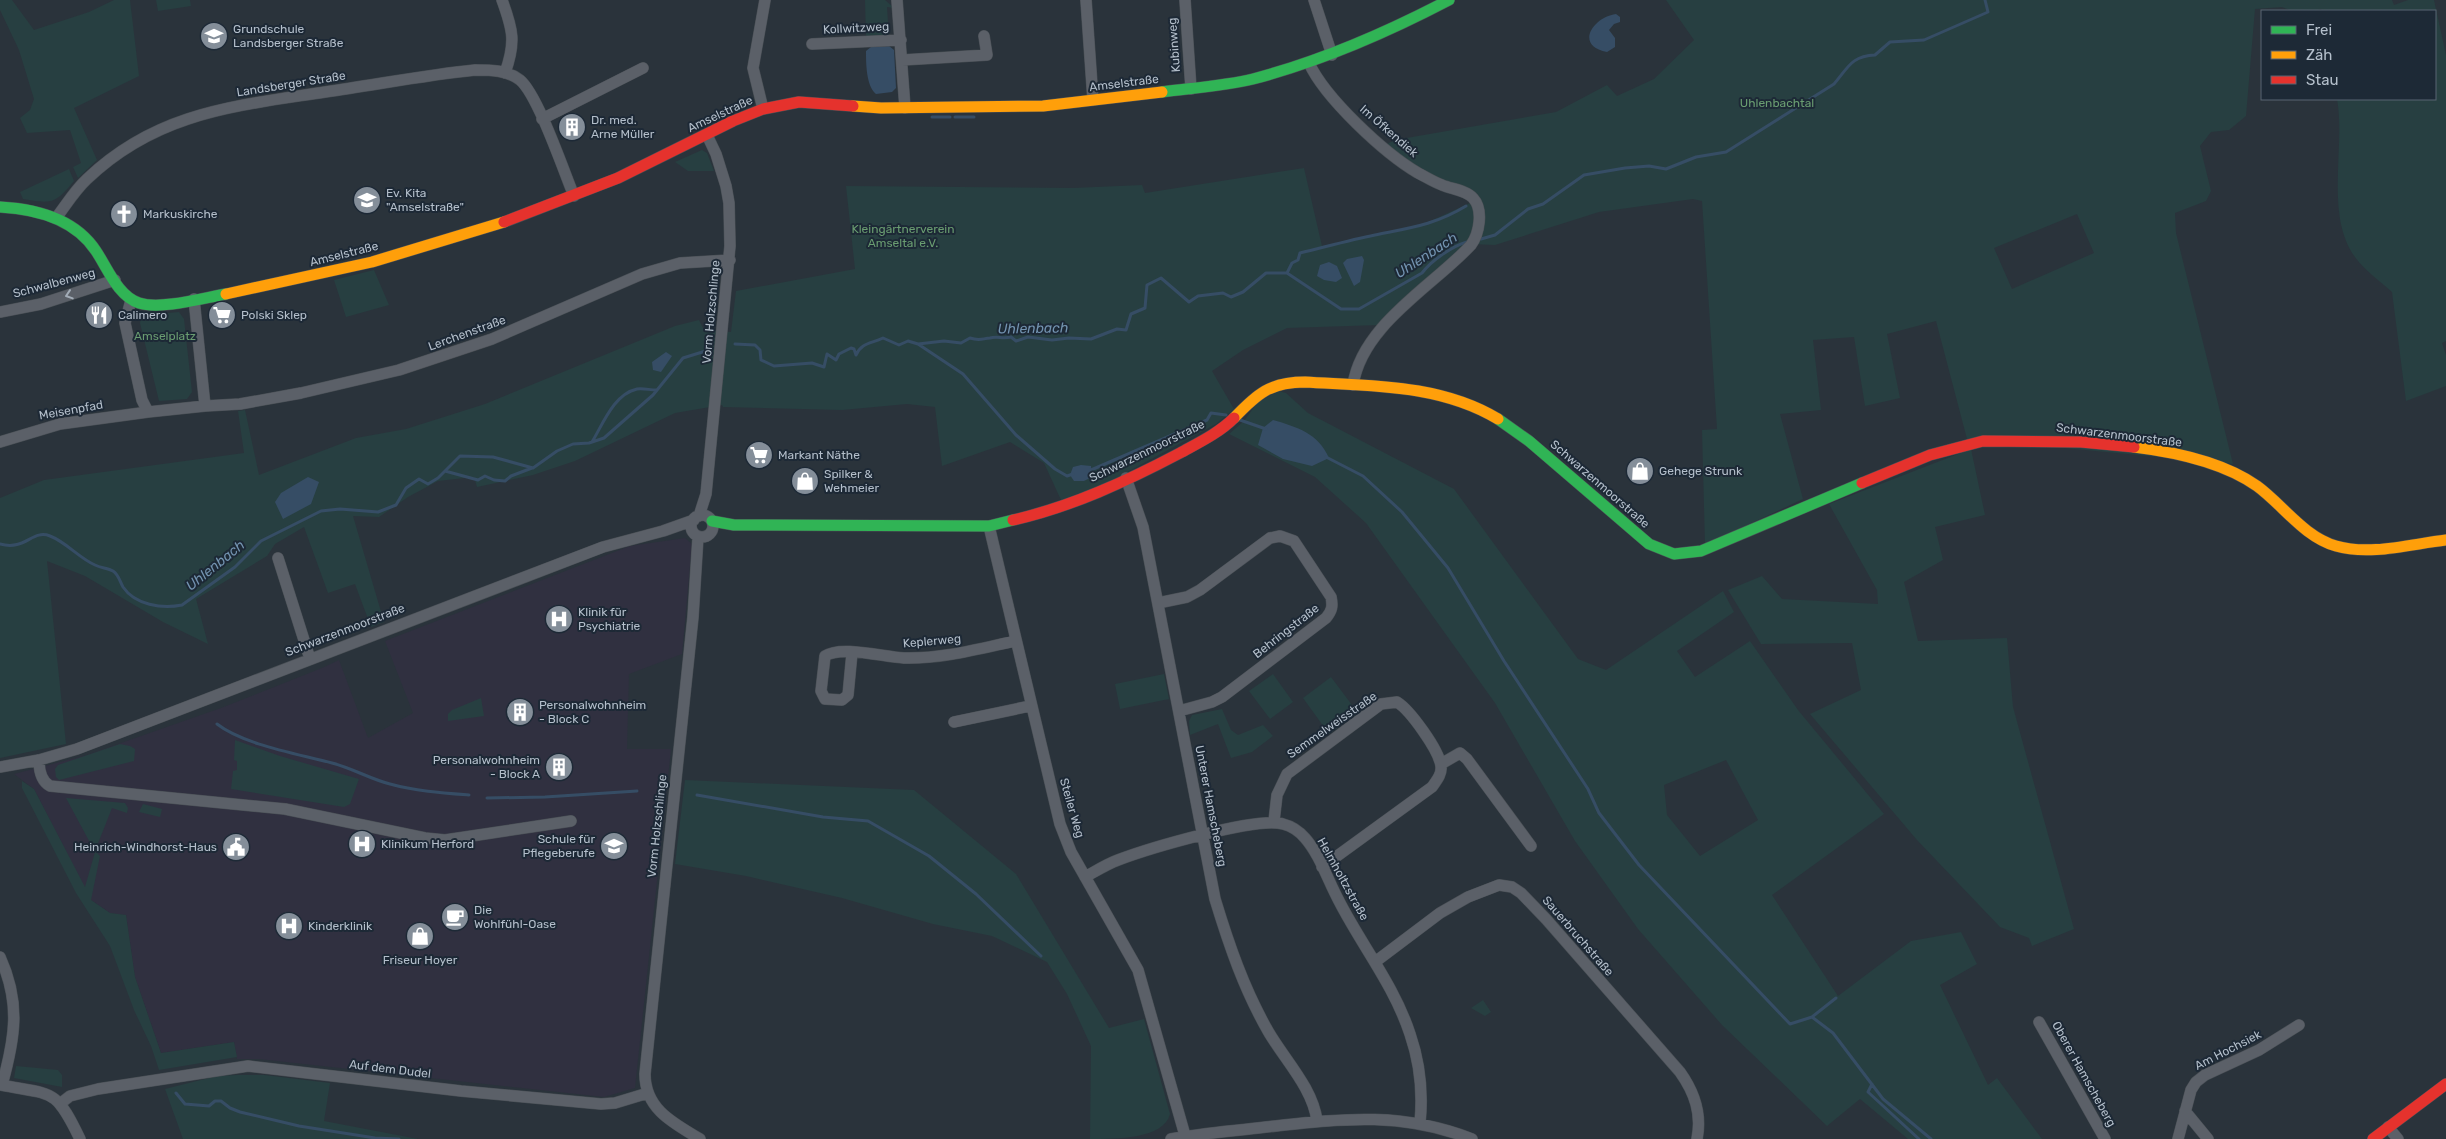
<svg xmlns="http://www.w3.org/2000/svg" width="2446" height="1139" font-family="Rubik,sans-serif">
<rect width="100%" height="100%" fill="#2a333b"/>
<path fill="#303040" d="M685,538L692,544L682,654L629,674L627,749H671L635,1088L604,1097L259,1059H237L234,1042L161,1053L135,977L126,915L110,913L91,900L34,789L14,774L87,755L221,708L322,668L339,660L368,738L413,713L385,641L630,546Z"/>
<path fill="#273f41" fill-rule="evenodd" d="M0,0H12L34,30L89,12L114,0H130L139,76L74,108L97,160L78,178L73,167L81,163L70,130L27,133L20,118L30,110L34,99L19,50L0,10Z
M156,0H190L191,6L158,11Z
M865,0H885L894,8L887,7L889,37L866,38Z
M1666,0H2392L2394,5L2408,0H2434L2446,55V341L2442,343L2446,355V386L2406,401L2392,292C2381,282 2367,272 2358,261C2323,219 2346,148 2337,99H2435V11H2322L2321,9L2315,11H2292L2282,7L2255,9L2246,116L2229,130L2211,132L2200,146L2211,191L2206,201L2175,213L2176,233L2233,464L1967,439L1936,321L1887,334L1900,398L1865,406L1854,337L1813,340L1821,410L1780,414L1803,499L1705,545L1702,430L1717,429L1702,201L1693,199L1599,212L1495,245L1470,244L1380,325L1287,328L1243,350L1212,371L1234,409L1216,424L1107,483L1061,500L1044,463L1010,442L942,466L935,407L907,404L842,410L723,407L722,405L675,413L575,461L533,475L477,487L474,477L438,481L408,497L379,517L353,516L384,622L371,627L355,584L328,593L304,527L275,544L267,556L196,599L208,644L163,622L85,576L47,561L66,744L0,758V498L44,480L244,453L238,411L245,410L259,475L356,438L406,429L485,404L675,326L699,320L704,330L731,332L736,291L855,269L846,186L1073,188L1142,185L1145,193L1304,168L1322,246L1415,228L1472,202L1478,194L1441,182L1385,145L1395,140L1556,112L1607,85L1617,96L1654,79L1694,40ZM2077,214L2094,253L2012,289L1994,248Z
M702,150L707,153L714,171H688L675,162Z
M69,169L74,181C55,204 52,204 23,199L20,192Z
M374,270L389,305L346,317L334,280Z
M179,312L184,319L192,392L187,399L159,401L140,323L141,318L146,315Z
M1278,391L1286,393L1308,413L1454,489L1578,659L1606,670L1723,591L1734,612L1677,651L1695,677L1750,641L1798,710L1884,814L1772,895L1838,996L1911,941L1961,932L1977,964L1940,985L1988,1085L1997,1078L2042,1139H1908L1860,1099L1827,1126L1722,1025L1638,929L1575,841L1495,703L1366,523L1315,477L1229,434L1244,421L1257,403ZM1726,760L1758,820L1700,856L1667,815L1664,785Z
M1971,449L1985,515L1935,527L1943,560L1904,582L1918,641L2007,638L2013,707L2074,929L2032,946L2029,938L2000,927L1917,840L1810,714L1861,690L1852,643L1761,644L1728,590L1762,576L1782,599L1878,604L1877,590L1829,504Z
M1164,674L1169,699L1120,709L1115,684Z
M1273,674L1293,702L1270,719L1249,691Z
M1331,677L1358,713L1329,734L1303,698Z
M481,698L484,716L448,721V714L452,710Z
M1222,709L1231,730L1238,735L1263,725L1273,736L1252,752L1231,758L1218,724L1190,735L1189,721L1192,715Z
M235,740L280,756L359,779L350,804L344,807L231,789L233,771L237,770V761L234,760Z
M120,744L130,746L135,749L134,761L63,779L59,780L56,777L55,769L58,765Z
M685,780L914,790L1016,874L1109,1028L1144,1019L1170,1114C1164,1139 1116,1139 1090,1139L1091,1046L1067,994L1047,962L992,936L933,924L842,898L746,876L675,864Z
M22,781L34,789L85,887L95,852L66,798L125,803L128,808L127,813L112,808L95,851L100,856L91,900L110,913L126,915L135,977L161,1053L234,1042L237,1057L159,1070L151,1046L134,1010L110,946L76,893L22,788Z
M143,804L162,809L160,817L139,812Z
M1483,1000L1491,1012L1485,1016L1471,1008Z
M16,1066L58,1070L62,1075V1087L14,1078Z
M238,1075H264L330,1083L324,1121L418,1139H183L165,1089L217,1076Z"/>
<path fill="#364d65" d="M1616,14L1620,17V22L1614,24L1609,30L1615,38V47L1607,52C1574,46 1593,17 1616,14Z
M889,46L894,50L896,88L892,92L876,94C866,86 866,62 866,51L871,47Z
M1362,256L1364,260L1360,282L1354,286L1343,263L1347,259Z
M1329,262L1337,266L1342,278L1336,282L1324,280L1317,276L1320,265Z
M666,352L672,356L661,372L653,370L652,362Z
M1273,420C1297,427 1318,433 1329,458L1312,466L1283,459L1258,445L1263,428Z
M1081,465L1091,466L1092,477L1084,481H1074L1070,475L1073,467Z
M308,477L319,482L311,504L283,519L275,502L281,493Z"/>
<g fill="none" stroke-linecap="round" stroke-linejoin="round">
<path stroke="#364d65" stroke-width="3" d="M932,117H950
M955,117H974
M1481,239L1495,235L1528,209L1543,204L1584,175L1625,168L1649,166L1666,169L1696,157L1726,152L1834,84C1848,68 1851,56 1875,55L1890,42L1924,40L1988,12L1985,0
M1287,273L1292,263L1298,260L1300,253C1325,247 1350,240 1375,235C1409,228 1435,225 1466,206
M735,344L755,345L760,350L761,360L774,366L812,363L824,367L827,354L836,360L839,354L851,348L854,349L856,355C862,342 871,344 883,338L899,345L908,341L918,344L944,341L961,343L970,338C979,341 981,339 990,338C997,336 1003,339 1011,337L1016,341L1028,337L1052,340L1069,338L1091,339L1117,329L1126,330L1131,314L1145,308L1147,285L1161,278L1189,302L1198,296L1223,293L1231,297L1243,292L1266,273H1287L1341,309H1359L1422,273C1431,261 1452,246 1467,242
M918,344L963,374L1016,435L1055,469L1067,476L1073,474
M1240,420L1266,429
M592,442C603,424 614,394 637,389C643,388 650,390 656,390
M1326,457L1363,476L1402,512L1448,568L1504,661L1588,789L1599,813L1639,865L1790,1024L1812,1017L1833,1033L1883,1099L1931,1139
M1091,470L1207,420L1211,413L1226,415
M445,471L478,480L485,476L494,480L505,481L511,476L532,468
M0,544C26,551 32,529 50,536C66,542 79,558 95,565C101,568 108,568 113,571C119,575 120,582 123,587C135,605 162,609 182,605L235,567L261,541L321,511L340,509L378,512L396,505L406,488L419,479L428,484L438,478L460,456L493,457L533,468L557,451L573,444L589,443L604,438L653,395L683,358L712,349
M217,724C244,745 299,754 332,763C352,768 370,779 390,784C415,791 443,793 469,795
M697,795L823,817L868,821L929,856L976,894L1041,956
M487,798L545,797L637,791
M1812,1017L1836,998
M1872,1084L1868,1092L1919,1139
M176,1093L185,1104L209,1106L215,1101H221L230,1108L240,1112L299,1126L375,1138L399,1139"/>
<g stroke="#494f55" stroke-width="12">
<path id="street" d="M502,0C513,30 516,42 505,73
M897,0L905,108
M1086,0L1093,100
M1185,0L1191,89
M1314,0L1332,55
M812,44L901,40
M902,60L987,55L984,36
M1309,63C1325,98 1384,153 1418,173C1426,177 1434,182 1442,185C1451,189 1466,190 1473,198C1484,210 1479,234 1471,245C1433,286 1362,325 1353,385
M763,109L753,68L765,0
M542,119L643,68
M56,218C66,205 75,190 87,179C157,112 235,106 325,92C375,85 425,75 475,70C491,70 507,70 520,80C538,95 564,172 574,196
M131,300L125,323L142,400L148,412L205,406L194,299
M0,312L41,304L115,280
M205,406L240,404L301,393L399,370L492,339L642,274L680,263L730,260
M0,442L60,424L148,412
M1126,478L1143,527L1215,899C1229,945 1244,989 1268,1031C1284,1059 1313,1088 1317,1121
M691 526a11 11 0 1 1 22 0a11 11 0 1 1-22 0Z
M699,516L706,494L730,246L729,203L726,186L716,154L707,135
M989,526L1060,824L1071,852L1138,970L1186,1139
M698,537L693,617L645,1074C645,1109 673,1123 700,1139
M278,558L310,659
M1158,603L1187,597L1200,590L1270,538L1280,536L1294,541L1331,597C1333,606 1332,611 1326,618L1222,697L1212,702L1179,711
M852,653L848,695L842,700L825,699L821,691L825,656C841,645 883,657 904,658C942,659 978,649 1015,641
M954,722L1030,706
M39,760C39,770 41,781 50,786L285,809L425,838L445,840L571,821
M1441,764L1460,753L1467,759L1531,846
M0,767L39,760L77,749L603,547L663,531L694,520
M1274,821L1277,795L1287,774L1381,704L1397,702C1410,710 1439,750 1441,766C1442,774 1437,780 1432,787L1322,867
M1085,877C1096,871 1107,864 1118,860C1147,849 1257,816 1283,824C1291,826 1299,831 1305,838C1320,855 1328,881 1339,901C1362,946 1394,985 1410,1034C1420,1063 1423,1093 1420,1123
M0,957C21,1003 15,1038 2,1085
M1375,962L1440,913L1468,897L1499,885L1512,887L1521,893L1546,919L1680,1072C1695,1093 1702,1114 1697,1139
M2039,1022L2105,1139
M0,1085C53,1095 55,1087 80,1139
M61,1103L70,1096L98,1089L248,1066L461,1091L601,1104L615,1103L648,1093
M2185,1111L2208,1139
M2388,1127L2398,1139
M1171,1139C1203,1133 1234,1131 1266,1127C1341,1119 1400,1111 1472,1139
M2178,1139L2191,1090L2196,1082L2205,1075L2259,1050L2299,1025"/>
</g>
<g stroke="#494f55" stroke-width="12">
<path id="fast" d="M1162,92C1192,88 1224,86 1253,79C1322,61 1386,33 1449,0
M0,207C37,209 75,219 96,251C108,269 118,296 139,303C161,310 203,298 226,294
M1498,419L1529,441L1649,544L1674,554L1701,551L1862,483
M712,521L734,525L989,526L1013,520"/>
</g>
<g stroke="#494f55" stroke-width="12">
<path id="slow" d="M853,106L881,108L1043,106L1162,92
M226,294L372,262L504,222
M1234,418C1257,394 1270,382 1305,382C1371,386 1440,384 1498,419
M2134,447C2175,452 2223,462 2257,486C2283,505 2304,537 2336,546C2370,556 2411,544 2446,540"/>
</g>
<g stroke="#494f55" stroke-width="12">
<path id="jam" d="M504,222L618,178L733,121L763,109L799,102L853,106
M1862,483L1930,455L1983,441L2081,442L2134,447
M1013,520C1071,507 1127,481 1180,453C1198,443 1219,433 1234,418
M2373,1139L2446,1084"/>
</g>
<use href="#street" stroke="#5b6068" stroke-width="11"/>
<use href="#fast" stroke="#30b455" stroke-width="11"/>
<use href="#slow" stroke="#ff9f0a" stroke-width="11"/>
<use href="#jam" stroke="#e5322d" stroke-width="11"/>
</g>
<defs><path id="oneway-chevron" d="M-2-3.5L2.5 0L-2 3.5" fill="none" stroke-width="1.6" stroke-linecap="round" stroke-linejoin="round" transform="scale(1.25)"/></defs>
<use stroke="#a2acb7" href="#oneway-chevron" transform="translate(69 295) rotate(162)"/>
<defs>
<g id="school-disc" transform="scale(1.4375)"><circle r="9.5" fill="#848e99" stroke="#1d2936"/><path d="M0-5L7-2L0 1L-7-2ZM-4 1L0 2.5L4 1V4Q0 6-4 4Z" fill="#fff"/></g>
<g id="building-disc" transform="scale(1.4375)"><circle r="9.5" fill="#848e99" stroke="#1d2936"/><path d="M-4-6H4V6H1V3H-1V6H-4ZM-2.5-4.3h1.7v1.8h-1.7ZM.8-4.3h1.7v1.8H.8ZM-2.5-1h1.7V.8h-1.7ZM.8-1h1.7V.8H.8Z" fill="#fff"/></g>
<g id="church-disc" transform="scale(1.4375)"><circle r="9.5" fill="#848e99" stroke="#1d2936"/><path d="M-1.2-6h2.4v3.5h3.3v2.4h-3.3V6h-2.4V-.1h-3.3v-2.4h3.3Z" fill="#fff"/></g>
<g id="restaurant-disc" transform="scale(1.4375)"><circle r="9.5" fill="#848e99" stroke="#1d2936"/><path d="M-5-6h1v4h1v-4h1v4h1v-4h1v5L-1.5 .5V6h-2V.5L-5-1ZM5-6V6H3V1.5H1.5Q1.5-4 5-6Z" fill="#fff"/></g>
<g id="supermarket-disc" transform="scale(1.4375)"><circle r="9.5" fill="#848e99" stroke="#1d2936"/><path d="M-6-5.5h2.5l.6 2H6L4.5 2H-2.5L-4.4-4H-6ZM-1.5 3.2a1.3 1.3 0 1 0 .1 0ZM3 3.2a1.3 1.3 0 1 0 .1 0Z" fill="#fff"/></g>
<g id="shop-disc" transform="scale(1.4375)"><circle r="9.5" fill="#848e99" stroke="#1d2936"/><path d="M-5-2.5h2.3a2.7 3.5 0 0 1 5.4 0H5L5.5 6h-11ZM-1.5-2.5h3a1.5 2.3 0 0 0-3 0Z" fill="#fff"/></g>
<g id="hospital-disc" transform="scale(1.4375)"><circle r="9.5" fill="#848e99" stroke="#1d2936"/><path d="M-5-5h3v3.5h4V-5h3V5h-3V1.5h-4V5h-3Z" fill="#fff"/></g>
<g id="civic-disc" transform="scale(1.4375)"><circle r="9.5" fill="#848e99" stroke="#1d2936"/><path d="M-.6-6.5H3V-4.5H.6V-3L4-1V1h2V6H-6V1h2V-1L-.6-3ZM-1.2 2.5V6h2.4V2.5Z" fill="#fff"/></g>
<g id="cafe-disc" transform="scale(1.4375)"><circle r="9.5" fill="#848e99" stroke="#1d2936"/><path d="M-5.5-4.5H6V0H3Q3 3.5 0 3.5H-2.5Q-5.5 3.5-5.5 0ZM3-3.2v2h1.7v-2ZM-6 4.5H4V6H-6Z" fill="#fff"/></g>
</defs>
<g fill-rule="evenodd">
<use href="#school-disc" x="214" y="36"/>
<use href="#building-disc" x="572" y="127"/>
<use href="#school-disc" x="367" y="200"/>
<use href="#church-disc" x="124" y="214"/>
<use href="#restaurant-disc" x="99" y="315"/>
<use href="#supermarket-disc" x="222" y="315"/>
<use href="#supermarket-disc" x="759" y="455"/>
<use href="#shop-disc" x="1640" y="471"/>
<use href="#shop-disc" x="805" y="481"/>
<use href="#hospital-disc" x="559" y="619"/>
<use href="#building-disc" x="520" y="712"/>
<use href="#building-disc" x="559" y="767"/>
<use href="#hospital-disc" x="362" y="844"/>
<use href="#school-disc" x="614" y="846"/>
<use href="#civic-disc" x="236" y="847"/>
<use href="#cafe-disc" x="455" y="917"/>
<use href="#hospital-disc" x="289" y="926"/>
<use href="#shop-disc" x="420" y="936"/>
</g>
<g text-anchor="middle" stroke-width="4" stroke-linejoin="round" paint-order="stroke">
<g font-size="12" fill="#b4bfcb" stroke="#1d2936">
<text transform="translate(856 28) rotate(-3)" y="4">Kollwitzweg</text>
<text transform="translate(1174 45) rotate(-94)" y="4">Kubinweg</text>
<text transform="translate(1124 83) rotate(-7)" y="4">Amselstraße</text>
<text transform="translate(291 84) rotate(-9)" y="4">Landsberger Straße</text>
<text transform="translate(720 114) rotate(-25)" y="4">Amselstraße</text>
<text transform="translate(1389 131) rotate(41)" y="4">Im Öfkendiek</text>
<text transform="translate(344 254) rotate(-14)" y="4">Amselstraße</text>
<text transform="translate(54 283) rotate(-15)" y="4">Schwalbenweg</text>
<text transform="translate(711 312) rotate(-85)" y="4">Vorm Holzschlinge</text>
<text transform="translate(467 333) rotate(-20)" y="4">Lerchenstraße</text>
<text transform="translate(71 410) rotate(-10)" y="4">Meisenpfad</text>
<text transform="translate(2119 435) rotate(7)" y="4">Schwarzenmoorstraße</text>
<text transform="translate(1147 451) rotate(-26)" y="4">Schwarzenmoorstraße</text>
<text transform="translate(1600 484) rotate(41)" y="4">Schwarzenmoorstraße</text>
<text transform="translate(345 630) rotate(-21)" y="4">Schwarzenmoorstraße</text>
<text transform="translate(1286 631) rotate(-38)" y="4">Behringstraße</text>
<text transform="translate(932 641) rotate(-5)" y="4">Keplerweg</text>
<text transform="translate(1332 725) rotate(-35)" y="4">Semmelweisstraße</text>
<text transform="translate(1211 806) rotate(79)" y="4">Unterer Hamscheberg</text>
<text transform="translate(1072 808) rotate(74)" y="4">Steiler Weg</text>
<text transform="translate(657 826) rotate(-84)" y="4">Vorm Holzschlinge</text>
<text transform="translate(1343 879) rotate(61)" y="4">Helmholtzstraße</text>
<text transform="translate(1578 936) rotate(49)" y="4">Sauerbruchstraße</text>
<text transform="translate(2228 1050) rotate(-27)" y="4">Am Hochsiek</text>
<text transform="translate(390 1069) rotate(7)" y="4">Auf dem Dudel</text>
<text transform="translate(2084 1074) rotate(61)" y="4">Oberer Hamscheberg</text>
</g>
<g font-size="12" fill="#b4bfcb" stroke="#1d2936" text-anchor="start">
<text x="233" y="33">Grundschule<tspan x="233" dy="14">Landsberger Straße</tspan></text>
<text x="591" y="124">Dr. med.<tspan x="591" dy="14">Arne Müller</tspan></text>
<text x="386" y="197">Ev. Kita<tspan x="386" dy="14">"Amselstraße"</tspan></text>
<text x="143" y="218">Markuskirche</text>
<text x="118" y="319">Calimero</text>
<text x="241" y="319">Polski Sklep</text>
<text x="778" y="459">Markant Näthe</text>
<text x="1659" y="475">Gehege Strunk</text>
<text x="824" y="478">Spilker &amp;<tspan x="824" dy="14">Wehmeier</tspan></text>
<text x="578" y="616">Klinik für<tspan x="578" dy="14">Psychiatrie</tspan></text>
<text x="539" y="709">Personalwohnheim<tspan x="539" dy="14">- Block C</tspan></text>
<text x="540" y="764" text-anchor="end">Personalwohnheim<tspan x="540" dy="14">- Block A</tspan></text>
<text x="595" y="843" text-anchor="end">Schule für<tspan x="595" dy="14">Pflegeberufe</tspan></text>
<text x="381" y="848">Klinikum Herford</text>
<text x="217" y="851" text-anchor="end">Heinrich-Windhorst-Haus</text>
<text x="474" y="914">Die<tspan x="474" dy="14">Wohlfühl-Oase</tspan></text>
<text x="308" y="930">Kinderklinik</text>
<text x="420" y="964" text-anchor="middle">Friseur Hoyer</text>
</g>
<g font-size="12" fill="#6a9d71" stroke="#1d2936">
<text x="1777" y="107">Uhlenbachtal</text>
<text x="903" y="233">Kleingärtnerverein<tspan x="903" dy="14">Amseltal e.V.</tspan></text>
<text x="165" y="340">Amselplatz</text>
</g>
<g font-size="14" font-style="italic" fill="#7393b0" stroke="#1d2936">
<text transform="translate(1426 255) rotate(-33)" y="5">Uhlenbach</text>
<text transform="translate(1033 328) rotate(-1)" y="5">Uhlenbach</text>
<text transform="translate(215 565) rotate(-39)" y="5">Uhlenbach</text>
</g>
</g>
<rect x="2261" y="10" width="175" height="90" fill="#1d2936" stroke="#596572"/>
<rect x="2271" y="26" width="25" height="8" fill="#30b455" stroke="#596572"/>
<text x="2306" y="35" font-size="15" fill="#b4bfcb">Frei</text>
<rect x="2271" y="51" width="25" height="8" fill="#ff9f0a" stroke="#596572"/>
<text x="2306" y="60" font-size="15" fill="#b4bfcb">Zäh</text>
<rect x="2271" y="76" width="25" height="8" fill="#e5322d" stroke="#596572"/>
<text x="2306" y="85" font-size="15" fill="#b4bfcb">Stau</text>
</svg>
